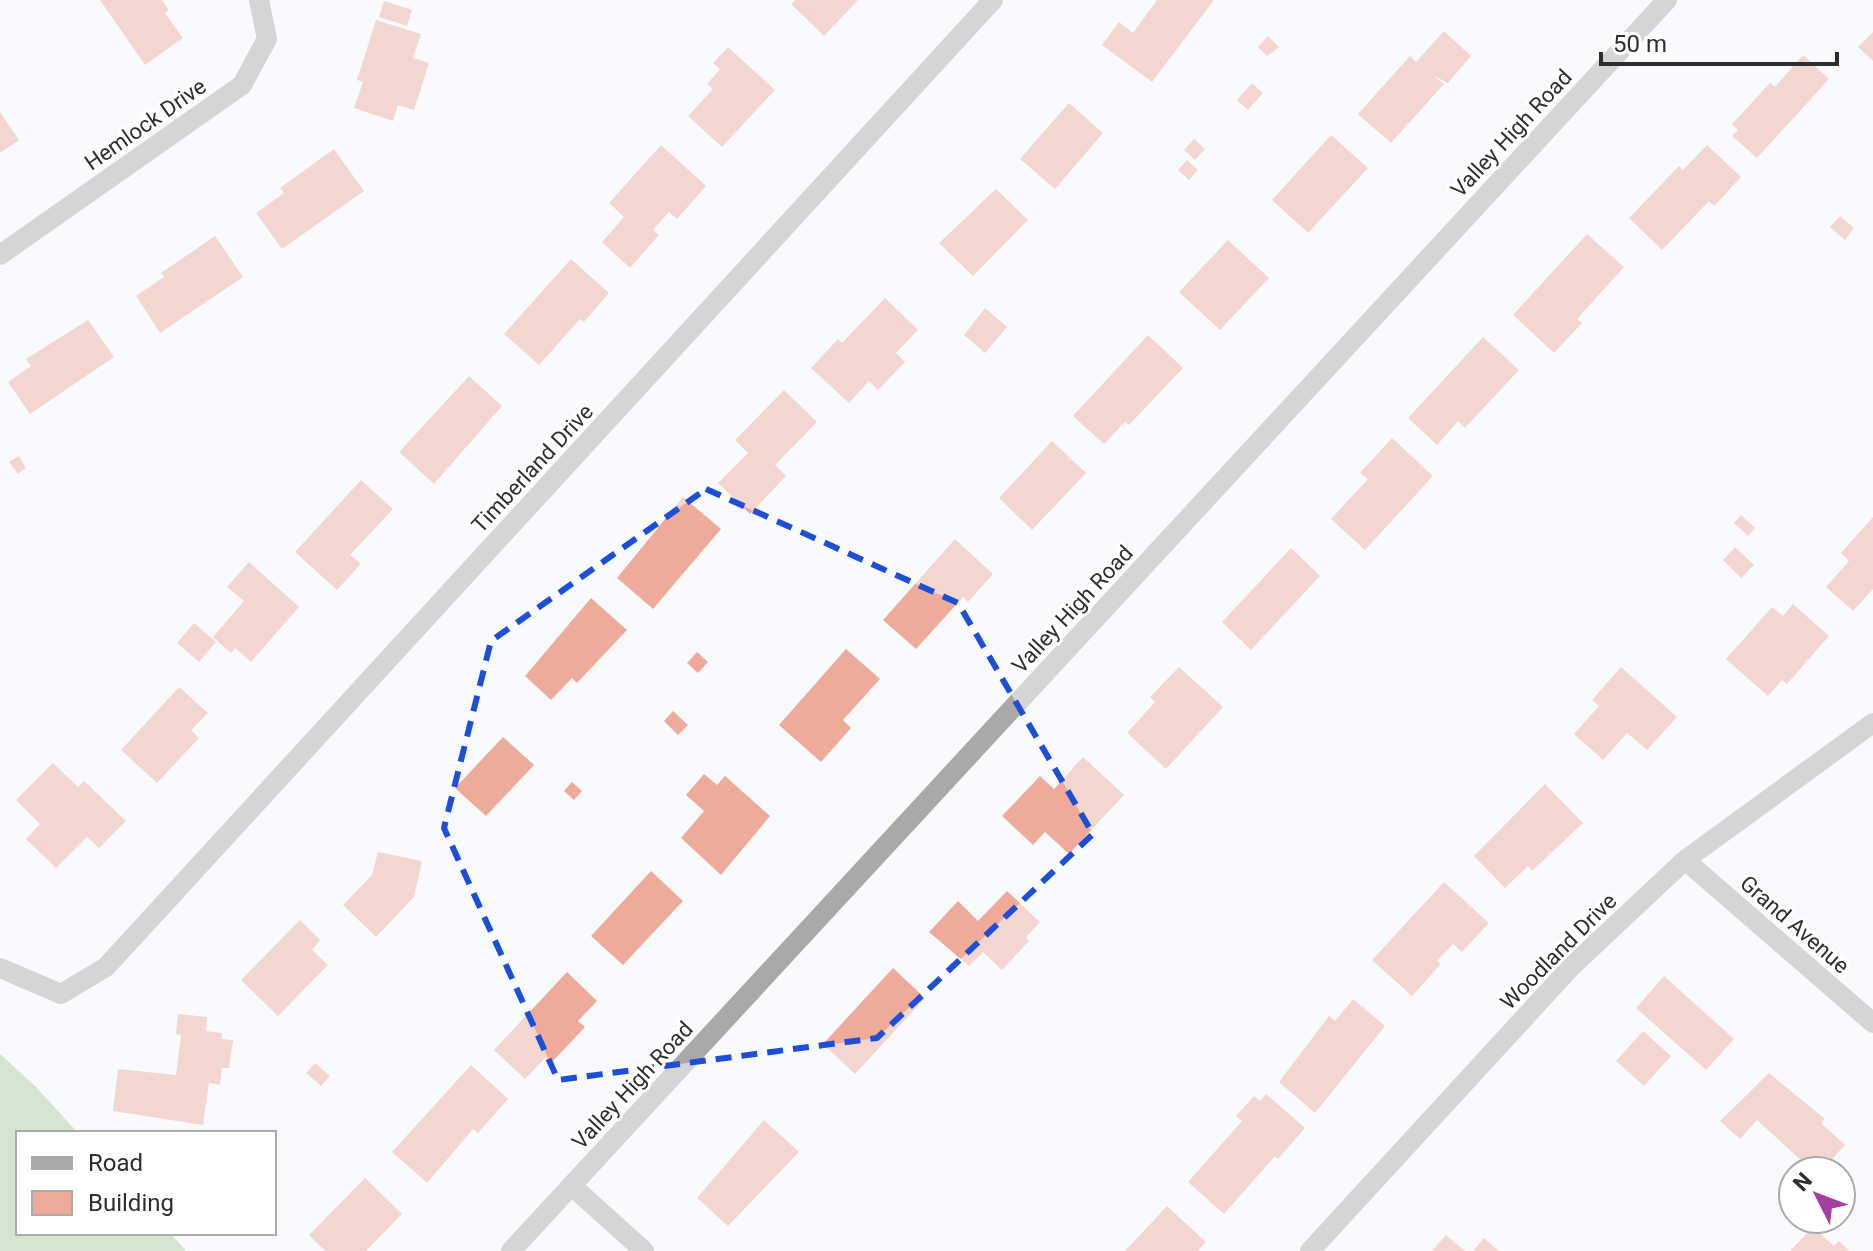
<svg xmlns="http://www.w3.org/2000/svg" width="1873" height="1251" font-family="Roboto,sans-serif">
<rect width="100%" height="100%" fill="#f9fafe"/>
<path fill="#a6ca95" d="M0,1054L35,1086L78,1133H18V1233H170L186,1251H0Z"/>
<path fill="#eeab99" d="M100,0H162L169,10L165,13L183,38L145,65Z
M796,0H858L824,36L791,4Z
M1157,0H1214L1152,82L1102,45L1119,22L1133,33Z
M384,1L412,10L407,26L379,17Z
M376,20L421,34L413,58L429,63L414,110L398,105L393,121L354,108L363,82L357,80Z
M1444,31L1471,56L1448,83L1434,76L1444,84L1391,143L1358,114L1410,56L1416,62Z
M1873,32V61L1858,47Z
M1268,36L1279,47L1267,56L1258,47Z
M728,47L775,90L722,147L688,116L713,89L707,84L720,69L713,63Z
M1803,55L1829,79L1757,158L1732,136L1738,130L1732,124L1770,83L1775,87Z
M1252,83L1263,93L1248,110L1237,100Z
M1069,103L1103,133L1055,189L1020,159Z
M0,112L19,140L0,153Z
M1331,135L1368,168L1308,233L1272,200Z
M1194,139L1205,149L1195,160L1184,150Z
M661,145L706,186L677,219L669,212L653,230L659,235L630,268L602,242L624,217L609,203Z
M1707,145L1741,177L1714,206L1709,201L1662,250L1629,218L1679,166L1683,170Z
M334,149L364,191L282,249L256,213L284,193L280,188Z
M1187,160L1198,170L1189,180L1178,170Z
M996,189L1028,220L973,276L939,243Z
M1840,216L1854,228L1845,240L1830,227Z
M1587,234L1624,267L1577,319L1582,323L1554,353L1513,315Z
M215,236L243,277L160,333L136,296L164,277L161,273Z
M1228,240L1269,278L1220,330L1179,292Z
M571,259L609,293L584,322L580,319L539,365L504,334Z
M885,298L918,330L896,353L905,362L878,390L869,381L849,403L811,368L838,339L842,343Z
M985,308L1007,327L985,353L964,335Z
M88,320L114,357L30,414L8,382L31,366L26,359Z
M1148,335L1183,368L1129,425L1125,422L1104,444L1073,416Z
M1483,337L1519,370L1465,428L1458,421L1437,445L1408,418Z
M469,376L502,406L434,484L399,452Z
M784,390L817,422L775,465L786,476L750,514L718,483L748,453L735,440Z
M1392,438L1433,476L1365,550L1331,519L1368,479L1360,473Z
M1052,441L1086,473L1032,530L999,498Z
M19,456L26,468L18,474L9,462Z
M361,480L393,509L350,555L361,564L337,590L295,552Z
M683,497L721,529L653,609L617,578Z
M1741,515L1755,528L1748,536L1734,523Z
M1873,517V589L1853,611L1826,587L1849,561L1841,553Z
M955,539L993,574L968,602L963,597L916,649L883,620Z
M1735,547L1754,565L1741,578L1723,560Z
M1291,548L1320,576L1251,650L1222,622Z
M249,562L299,607L251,662L235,648L231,653L213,637L244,601L227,587Z
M591,598L627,630L577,683L572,678L551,700L525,676Z
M1793,604L1829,636L1787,684L1782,680L1768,696L1726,659L1772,607L1783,616Z
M194,623L216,642L199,662L177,643Z
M846,649L880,679L843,720L851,728L821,762L779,725Z
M697,652L708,662L698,673L687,663Z
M1179,667L1223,707L1166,769L1127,733L1155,702L1150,697Z
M1621,667L1677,717L1647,750L1627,733L1603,760L1574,734L1599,706L1592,700Z
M179,687L208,713L191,730L199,738L157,783L121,750Z
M673,711L688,725L678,735L664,721Z
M503,737L534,765L486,816L455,788Z
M1083,757L1124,795L1069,854L1045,832L1033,845L1002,816L1040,776L1054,789Z
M53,763L78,787L84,781L126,821L99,848L87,837L56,868L26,839L40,824L16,800Z
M704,774L717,785L725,776L770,816L721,875L681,838L704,811L686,795Z
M572,782L582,791L574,800L564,791Z
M1545,784L1583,823L1532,871L1528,866L1505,888L1474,856Z
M378,852L422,861L414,897L376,937L343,905L372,875Z
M651,871L683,901L623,965L591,936Z
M1444,882L1489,923L1462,952L1453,944L1437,961L1441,964L1412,996L1372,960Z
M1007,891L1040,922L1026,937L1029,941L1002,970L983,952L969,966L929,932L958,901L978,921Z
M300,920L320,940L312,950L328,965L278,1016L241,980Z
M893,968L925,998L855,1074L823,1044Z
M567,972L597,1001L578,1021L585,1027L551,1063L545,1058L525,1079L494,1050Z
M1664,976L1734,1039L1706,1070L1636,1008Z
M1353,999L1385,1026L1315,1113L1279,1082L1329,1016L1335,1021Z
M178,1014L207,1017L206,1031L222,1033V1039L233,1040L229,1068H222L220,1085L209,1083L203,1125L113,1111L118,1069L176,1075L181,1035L176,1034Z
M1643,1031L1671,1056L1644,1086L1616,1061Z
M315,1063L330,1076L321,1086L306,1073Z
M471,1065L508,1099L478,1133L473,1129L427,1183L392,1152Z
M1769,1073L1825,1119L1821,1123L1845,1145L1821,1171H1813L1757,1120L1740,1139L1720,1121Z
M1266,1094L1305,1128L1278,1159L1275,1156L1224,1214L1188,1182L1242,1121L1236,1116L1254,1096L1260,1101Z
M764,1120L799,1152L728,1226L697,1198Z
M365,1178L402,1214L366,1251H325L309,1235Z
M1167,1206L1206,1242L1198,1251H1125Z
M1813,1227L1834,1246L1839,1241L1849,1251H1790Z
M1446,1235L1465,1251H1432Z
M1484,1238L1499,1251H1473Z"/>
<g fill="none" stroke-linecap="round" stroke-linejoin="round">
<path stroke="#aaa9a7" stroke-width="20" d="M0,255L242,85L267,39L259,0
M1685,860L1873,1023
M0,968L61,994L106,967L993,0
M572,1186L644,1251
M511,1251L1667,0
M1310,1251L1571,967L1685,860L1873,723"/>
</g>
<path d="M0 0H1873V1251H0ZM706,489L958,603L1093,834L877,1038L558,1080L444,828L491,641Z" fill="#f9fafe" fill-opacity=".55" fill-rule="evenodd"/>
<path fill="none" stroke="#1d4ed8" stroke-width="6" stroke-dasharray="16 10" stroke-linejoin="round" d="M706,489L958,603L1093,834L877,1038L558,1080L444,828L491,641Z"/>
<g text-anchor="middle" stroke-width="6" stroke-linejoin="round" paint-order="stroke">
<g font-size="22" fill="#2d2e2f" stroke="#fff">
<text transform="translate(145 124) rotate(-35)" y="8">Hemlock Drive</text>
<text transform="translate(1511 133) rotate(-47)" y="8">Valley High Road</text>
<text transform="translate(532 468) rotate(-47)" y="8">Timberland Drive</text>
<text transform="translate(1072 609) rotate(-47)" y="8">Valley High Road</text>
<text transform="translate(1795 924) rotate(41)" y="8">Grand Avenue</text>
<text transform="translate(1558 951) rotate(-45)" y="8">Woodland Drive</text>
<text transform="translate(632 1085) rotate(-47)" y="8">Valley High Road</text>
</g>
</g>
<rect x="16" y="1131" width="260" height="104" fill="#ffffff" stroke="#ababac" stroke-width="2"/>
<rect x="32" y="1157" width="40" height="12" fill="#aaa9a7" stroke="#ababac" stroke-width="2"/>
<text x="88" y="1171" font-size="24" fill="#2d2e2f">Road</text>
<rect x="32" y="1191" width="40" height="24" fill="#eeab99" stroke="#ababac" stroke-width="2"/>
<text x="88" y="1211" font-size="24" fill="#2d2e2f">Building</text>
<g transform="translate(1817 1195) rotate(312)"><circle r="38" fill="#ffffff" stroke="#ababac" stroke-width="2"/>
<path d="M0-6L14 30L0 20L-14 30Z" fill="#a63fa3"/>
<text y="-12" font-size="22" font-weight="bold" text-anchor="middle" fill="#2d2e2f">N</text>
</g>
<path d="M1601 52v12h236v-12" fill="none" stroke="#2d2e2f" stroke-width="4"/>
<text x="1613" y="52" font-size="24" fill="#2d2e2f" stroke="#ffffff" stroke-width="6" paint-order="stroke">50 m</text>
</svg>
